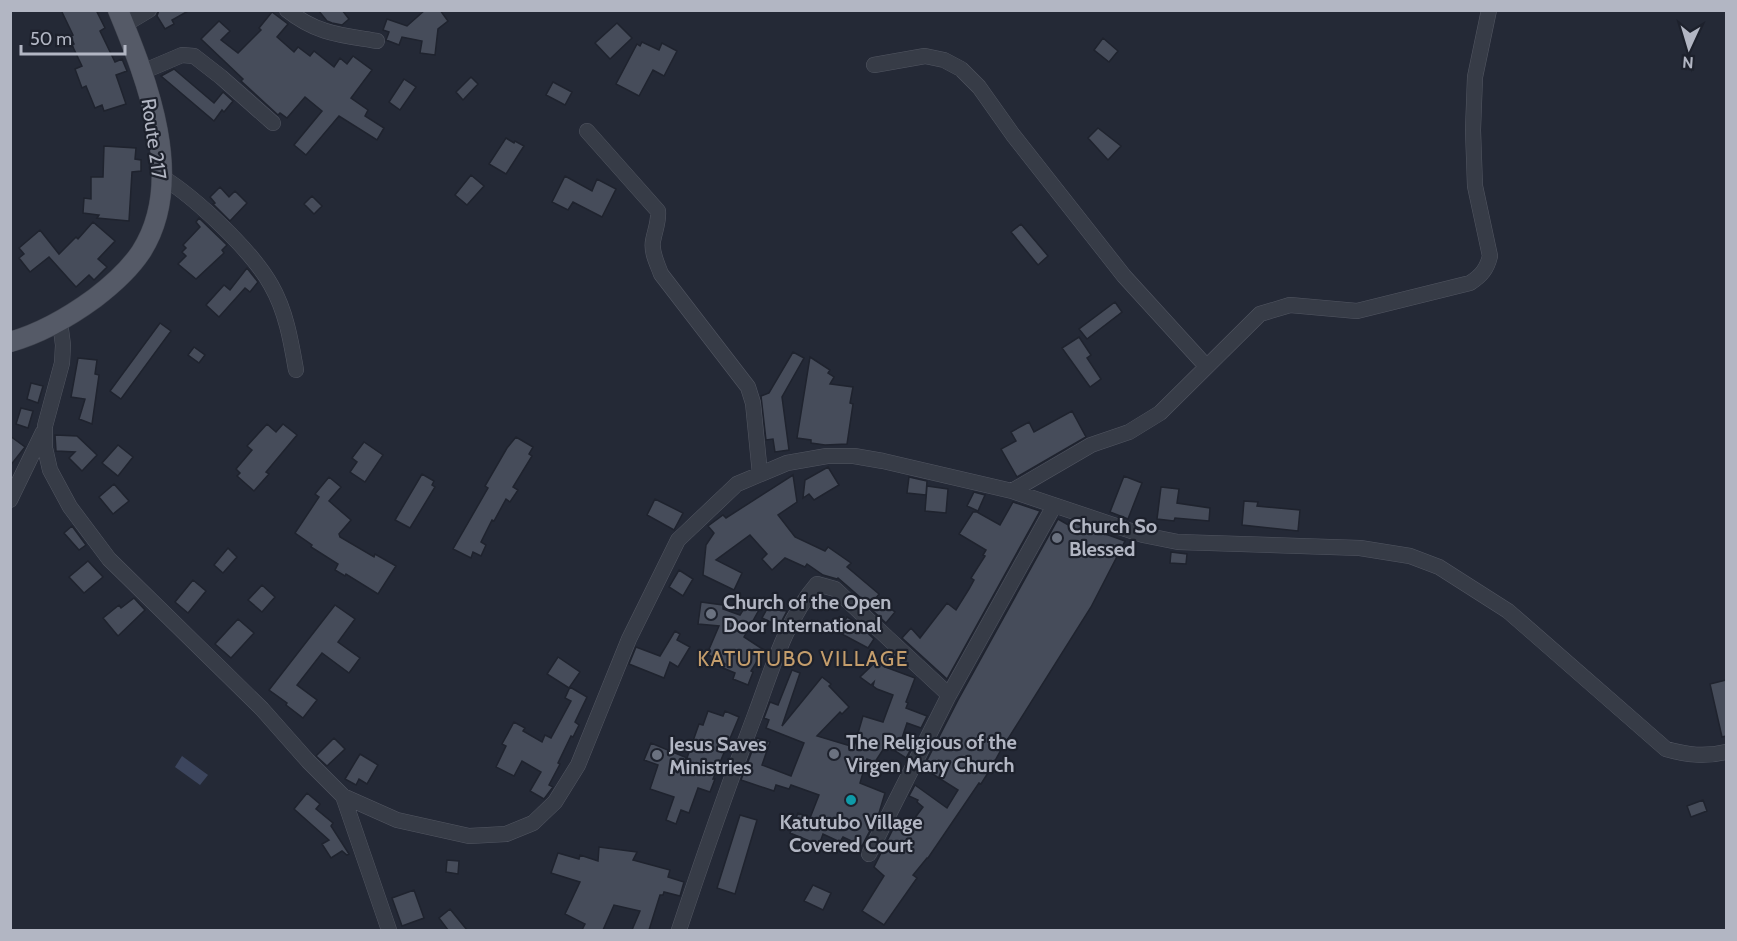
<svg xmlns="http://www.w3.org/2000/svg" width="1737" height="941" font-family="Cabin,sans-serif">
<rect width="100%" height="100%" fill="#242936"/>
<path fill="#3c455d" d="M182,756L208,775L200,785L175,767Z"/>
<path fill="#464c5a" stroke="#1f232e" stroke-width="1.5" d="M61,10H96L105,28L100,31L115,62L122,59L127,71L116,75L126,104L104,111L102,105L95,108L86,86L82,88L75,69L82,66L72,45L74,44L70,36L73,35Z
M159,10H190L172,20L174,24L165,29L157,16Z
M318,10H342L349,19L342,25L332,23L327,21Z
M425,10H440L448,21L438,29L435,55L420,53L422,41L402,37L399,45L386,40L389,32L383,30L387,19L407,26Z
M272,12L288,24L277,37L294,52L298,47L310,56L314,51L334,67L340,58L347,64L353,56L372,70L351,98L368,110L365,116L384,128L377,140L339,116L306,155L294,145L322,111L305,97L287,118L280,113L278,115L241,81L243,79L201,39L219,21L230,31L221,40L238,53L261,30L259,28Z
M617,23L632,38L610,59L595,43Z
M1103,38L1118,51L1109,62L1094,50Z
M642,42L659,50L662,43L677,51L664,76L653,70L639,96L616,84L637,44L640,46Z
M174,69L214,103L223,92L233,101L224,112L222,110L214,121L161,76Z
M471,77L478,84L463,100L456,92Z
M404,79L416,87L400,110L389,102Z
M553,82L572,92L565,105L546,95Z
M1098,128L1121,146L1108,160L1088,138Z
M506,138L514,143L515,141L524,146L506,174L489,164Z
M104,146L136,148L135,159L141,160V171L132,172L129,221L97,218L99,215L83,213L84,198L91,199V177H103Z
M471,175L484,186L467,205L455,195Z
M565,176L592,191L597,179L616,189L602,217L573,202L568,210L552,202Z
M220,187L229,197L235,191L247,203L230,221L213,204L215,203L210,197Z
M312,196L322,206L314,214L304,204Z
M199,218L227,245L222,250L224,253L196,279L178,264L186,256L182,252L186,248L183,245L200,227L196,222Z
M93,222L115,241L98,259L107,267L94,280L89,275L76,287L49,257L30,272L19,258L24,254L19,248L40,230L59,254L76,237L78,239Z
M1021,224L1048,256L1038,265L1011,232Z
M247,268L258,282L250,292L245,288L219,317L206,305L224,285L230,290Z
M1115,302L1122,312L1087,339L1079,329Z
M160,323L171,331L121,399L110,391Z
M1079,337L1091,355L1087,358L1101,379L1090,387L1062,348Z
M194,347L205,355L199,363L188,355Z
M793,352L804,358L782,397L789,450L775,452L773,439L766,440L761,396L769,393Z
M810,357L830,370L828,373L834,377L830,384L853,387L850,403L853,404L847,444L825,445L811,443V440L797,438Z
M78,358L97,360L95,374L99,375L92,424L79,419L85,399L71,397Z
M31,383L43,386L38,403L27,399Z
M21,408L33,411L28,428L16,424Z
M1072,411L1086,437L1017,477L1001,449L1016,441L1011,432L1029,422L1034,432Z
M267,424L276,432L283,424L297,435L266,472L269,474L254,491L237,476L240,473L236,469L252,450L247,446Z
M55,435L77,436L97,455L82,471L69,458L75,452L56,451Z
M10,436L25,447L10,466Z
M516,437L533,447L529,454L532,456L513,487L518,490L510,502L506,499L494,521L492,520L481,542L486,545L481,556L473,552L471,558L453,549L488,488L485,486L507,448Z
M364,442L383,455L365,482L350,472L357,462L352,458Z
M118,445L133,457L118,476L102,463Z
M828,467L839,485L814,500L809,494L803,498L805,480Z
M422,474L434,481L432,485L435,487L410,528L395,520Z
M793,475L797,502L778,515L795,537L825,551L828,547L851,563L847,567L879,594L876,598L895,612L886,623L860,599L861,598L838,578L837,579L823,575L807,564L805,567L785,558L772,570L762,559L767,554L750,535L716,560L742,573L734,590L703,575L706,545L714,533L708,526L723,515L726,518Z
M1124,476L1142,483L1128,519L1110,512Z
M329,477L341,487L329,501L351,520L339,534L340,537L374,557L375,554L396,566L378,594L346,574L345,576L335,570L338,564L311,547L312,545L295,533L319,497L315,494Z
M909,477L927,481L926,495L907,493Z
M114,484L129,501L113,514L99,497Z
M927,486L948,489L946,513L925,511Z
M1161,487L1179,489L1177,503L1210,508L1209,521L1175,518L1174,521L1157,519Z
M974,492L985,495L978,511L967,506Z
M655,499L683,513L674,530L647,515Z
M1244,501L1258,502L1257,506L1300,510L1298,531L1242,525Z
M1013,502L1040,511L947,679L902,638L911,628L920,638L947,603L956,610L969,589L974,580L971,578L985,556L983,555L986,550L959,534L973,512H977L1000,525Z
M1058,519L1070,526L1072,522L1125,541L1091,607L1001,750L991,768L981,784L979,783L928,858H927L913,875L917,878L884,925L862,911L884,876L874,867L897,821L902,823L904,820L911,823L923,807L917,802L918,800L909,796L915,785L947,808L958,790L923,768L958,700Z
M72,526L86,545L79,550L64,533Z
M228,548L237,557L223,573L214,565Z
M1171,552L1187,554L1186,564L1170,563Z
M88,561L103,577L84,593L69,577Z
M679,570L693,579L683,596L669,587Z
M193,580L206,591L188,613L175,602Z
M262,585L275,597L262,612L248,600Z
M134,598L145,610L118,636L103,618L119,605L121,608Z
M701,602L723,605V609L740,615L745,607L760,608L744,637L764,650L751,671L753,672L748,685L733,679L735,673L723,668L725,664L707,654L719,626L698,624Z
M335,605L355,619L338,642L360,658L349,673L322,653L297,685L317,700L303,718L286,705L287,703L269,690Z
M767,609L787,611L779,626L762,618Z
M847,617L856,622L874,639L868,648L838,632Z
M238,619L254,633L231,658L215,644Z
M675,631L680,634L677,640L690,647L678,667L670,662L664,678L629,664L636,647L660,656Z
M887,651L894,657L885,667L915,678L906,702L908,703L906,708L927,716L921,728L907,723L900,744L912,747L906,758L886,745L875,762L867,759L860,783L885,793L879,813L862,846L843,837L840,842L823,834L819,845L790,833L798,813L810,818L819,795L791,785L789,789L776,785L774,791L741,780L757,738L770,742L762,765L791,776L804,743L766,728L769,720L764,718L770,702L778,705L792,670L800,673L782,726L822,677L831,684L829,686L849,707L842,714L840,712L817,736L854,747L863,716L883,722L893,695L877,689L873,686L874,682L871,685L860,677Z
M558,657L580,672L569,688L547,674Z
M1726,680V736L1722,737L1710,684Z
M570,687L587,697L575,722L579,725L573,737L571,736L558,763L560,764L549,785L553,787L544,799L530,791L541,772L522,761L514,776L496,767L506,746L502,744L514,722L525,728L523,731L542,742L545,735L551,738L571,701L565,698Z
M708,711L723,716L725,711L739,717L713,779H715L710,792L698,788L689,813L681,810L676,824L666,820L674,797L650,789L658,765L644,760L651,743L687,758L699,724L703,725Z
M334,738L345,749L327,766L316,756Z
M360,754L378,765L367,784L359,779L356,785L345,779Z
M307,793L320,804L316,809L333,823L331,826L349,854L347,855L342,851L331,858L322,844L329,840L294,809Z
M1703,800L1707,811L1691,817L1687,806Z
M740,815L757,820L735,894L717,888Z
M599,847L637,852L633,860L670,870L668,877L684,882L680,896L664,892L663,895H660L649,930H632L640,911L614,905L603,930H582L585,924L565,914L580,882L551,873L558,853L579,859L580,855L598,861Z
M447,860L459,861L458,874L446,872Z
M813,885L831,893L823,910L804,901Z
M414,890L424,918L402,926L392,898Z
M450,909L467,930H448L439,918Z"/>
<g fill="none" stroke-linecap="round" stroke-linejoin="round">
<g stroke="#525662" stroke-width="16">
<path id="minor" d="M287,10C317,34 341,35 377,41
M124,25L149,10
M874,65L925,56L944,60L961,69L979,87L1013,135L1124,276L1206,366
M142,72L182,55L194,56L221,77L273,123
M587,131L658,211C659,222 655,230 653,241C651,252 657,263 661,274L748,387L753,403L760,474
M162,177C196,198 252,251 271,285C286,311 291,341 296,370
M60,322L63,345L62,363L45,426V448L50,470L70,507L109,559L262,709L308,761L343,796L397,820L469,836L506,834L533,823L555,802L578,765L629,639L678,540L737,484L787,463L827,456H854L883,461L1012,491L1143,535L1178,542L1360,548L1410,556L1439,567L1508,611L1666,749C1687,755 1705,757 1726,752
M1012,491L1091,445L1129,432L1160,413L1260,314L1290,305L1357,311L1470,283C1481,276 1487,269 1490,256L1475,186L1473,130L1475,77L1489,10
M10,500L43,432
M343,796L389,930
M869,854L949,695L1054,506
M679,930C703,858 728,786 755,715C772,670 785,621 817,584L835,589L949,695"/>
</g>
<g stroke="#414550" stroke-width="21">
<path id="major" d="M10,342C42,333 69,317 95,298C112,285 129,270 141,252C187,181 147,80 118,10"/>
</g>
<use href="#minor" stroke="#373c47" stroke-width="15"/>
<use href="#major" stroke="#555a67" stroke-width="20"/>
</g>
<g fill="#6b7280" stroke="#1d212c" stroke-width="2">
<circle cx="1057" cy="538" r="6"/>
<circle cx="711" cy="614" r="6"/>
<circle cx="834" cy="754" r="6"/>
<circle cx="657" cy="755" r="6"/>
</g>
<circle fill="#0f9aa8" stroke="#1d212c" stroke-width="2" cx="851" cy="800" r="6"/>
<g text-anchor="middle" stroke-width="4.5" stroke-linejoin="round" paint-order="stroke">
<g font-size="20" fill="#b2b6c3" stroke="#1d212c">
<text transform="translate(154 139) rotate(82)" y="7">Route 217</text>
</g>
<g font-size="20" font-weight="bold" fill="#b2b6c3" stroke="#1d212c" text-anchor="start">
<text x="1069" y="533">Church So<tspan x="1069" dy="23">Blessed</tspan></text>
<text x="723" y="609">Church of the Open<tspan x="723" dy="23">Door International</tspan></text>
<text x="846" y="749">The Religious of the<tspan x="846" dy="23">Virgen Mary Church</tspan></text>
<text x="669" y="751">Jesus Saves<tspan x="669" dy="23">Ministries</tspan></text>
<text x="851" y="829" text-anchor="middle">Katutubo Village<tspan x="851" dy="23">Covered Court</tspan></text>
</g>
<g font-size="21" letter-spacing="1.5" fill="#c59e6c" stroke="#1d212c">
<text x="803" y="666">KATUTUBO VILLAGE</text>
</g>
</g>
<rect width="1737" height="941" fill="none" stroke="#b2b6c3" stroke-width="24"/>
<g transform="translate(1689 48) rotate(184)" stroke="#1d212c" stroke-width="4.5" paint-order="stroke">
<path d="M0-4.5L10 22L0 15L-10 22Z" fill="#b2b6c3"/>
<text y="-9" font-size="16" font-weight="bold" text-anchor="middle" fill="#b2b6c3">N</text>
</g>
<path d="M21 45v9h104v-9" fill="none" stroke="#b2b6c3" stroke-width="3"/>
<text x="30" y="45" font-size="18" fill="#b2b6c3" stroke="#1d212c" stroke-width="4.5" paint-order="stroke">50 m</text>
</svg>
